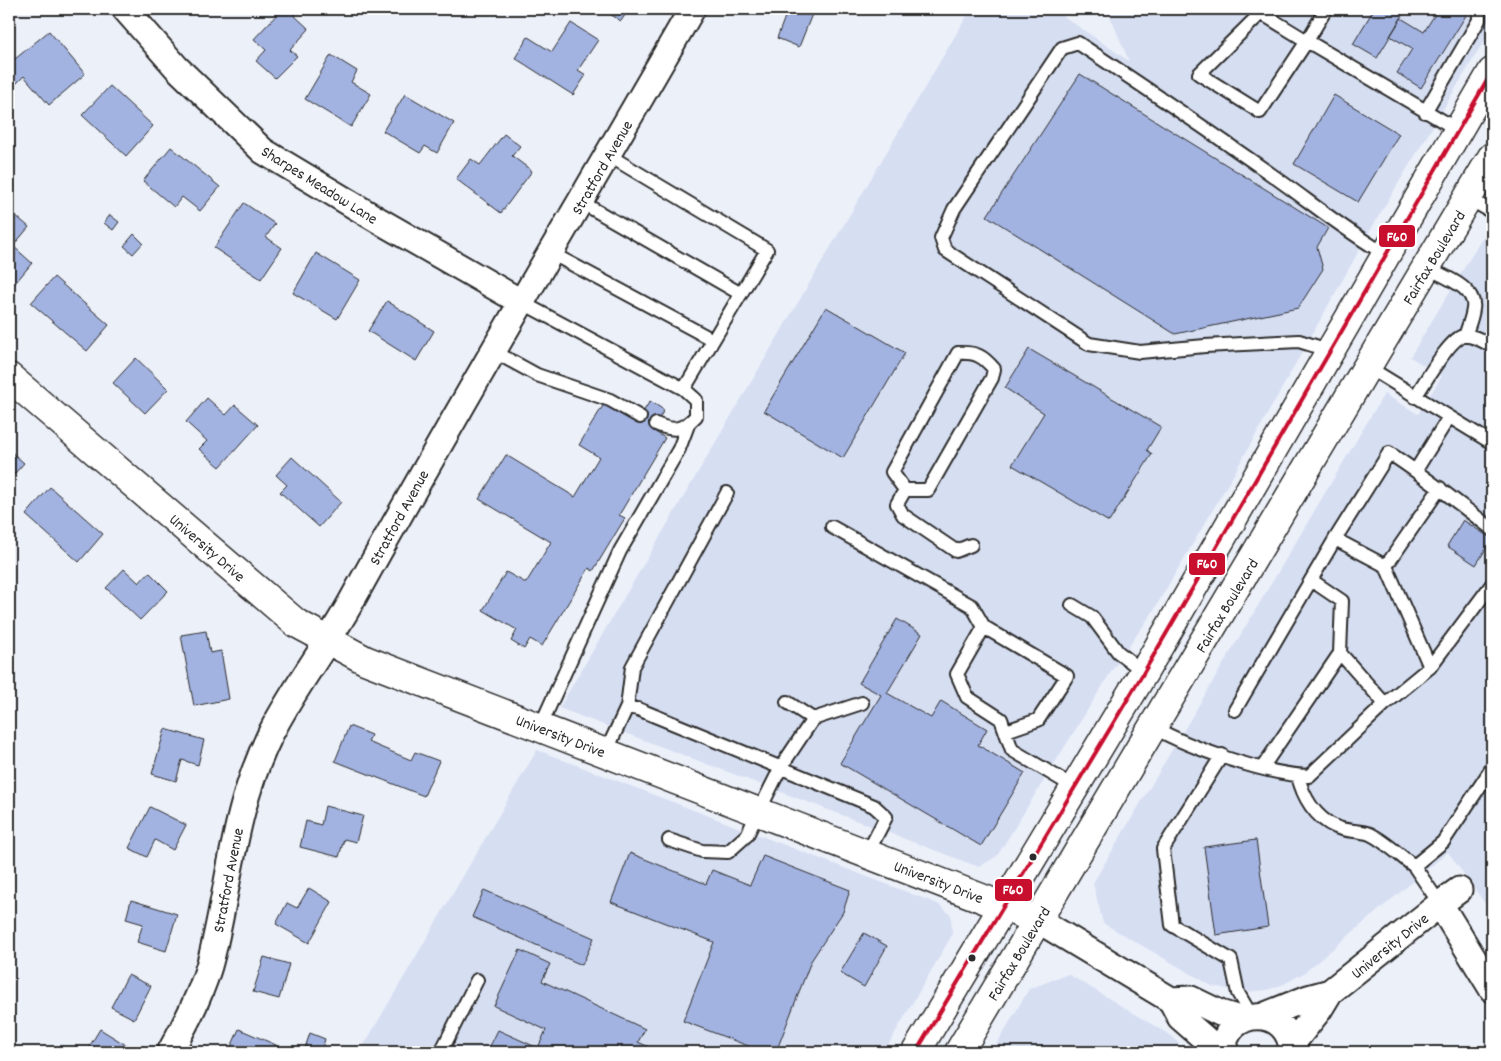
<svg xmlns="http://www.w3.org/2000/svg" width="1501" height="1061" font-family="Dekko,sans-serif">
<rect width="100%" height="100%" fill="#ecf0f9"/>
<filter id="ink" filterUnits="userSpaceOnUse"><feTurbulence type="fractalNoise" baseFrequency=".02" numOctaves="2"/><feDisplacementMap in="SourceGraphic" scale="10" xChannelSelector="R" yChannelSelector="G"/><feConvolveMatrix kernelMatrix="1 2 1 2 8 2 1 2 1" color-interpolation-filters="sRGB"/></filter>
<g filter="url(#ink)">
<path fill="#d6def2" d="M971,9H1053L1129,61L1107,9H1492V28L1375,222L1235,472L1152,613L1111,672L997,856L979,867L559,708Z
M1492,222V913L1448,852L1304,973L1284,984L1267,990L1243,992L1212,986L1103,923L1093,883L1384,394L1418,414L1442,376L1410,357Z
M537,750L938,904L951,915L952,935L884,1052H360Z
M1068,974L1173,1037L1186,1052H992L1029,989Z"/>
<path fill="#a2b3e2" stroke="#2b2b2b" d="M282,9H300L294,15L309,29L290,50L297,56L275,78L256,61L266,50L254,39Z
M602,9H629L621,21Z
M788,9H814L799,47L777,38Z
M1374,9H1399L1405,12L1377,58L1353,44Z
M1438,9H1470L1421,88L1397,73L1412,49L1390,36L1401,18L1424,32Z
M571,23L598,40L578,70L586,75L573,95L515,58L528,37L552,52Z
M49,31L85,74L49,105L24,76L16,84L9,75V64Z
M331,55L357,71L351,82L371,94L351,127L305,99Z
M1080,74L1328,228L1317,247L1323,269L1298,308L1175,334L987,216Z
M110,86L153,126L126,156L82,115Z
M405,94L454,123L437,153L425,146L420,153L383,131Z
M1334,95L1399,134L1358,202L1294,164Z
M504,134L520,146L512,156L532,171L501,213L456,179L471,159L480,165Z
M171,147L220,187L200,211L182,197L174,207L143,181Z
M244,203L275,224L266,237L282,248L261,279L214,248Z
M9,210L29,227L13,246L32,263L11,288L9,286Z
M110,215L119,222L113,230L104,223Z
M134,234L143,243L133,254L124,246Z
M316,253L360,280L337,319L293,293Z
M54,277L109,325L87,351L31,303Z
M387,301L434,331L416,361L368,331Z
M826,307L905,353L843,458L764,411Z
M1029,349L1161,427L1147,450L1152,454L1109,522L1012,465L1044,413L1005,388Z
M136,358L168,389L145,413L113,383Z
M207,398L226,415L235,405L258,425L220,467L199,449L207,441L186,422Z
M650,401L664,410L652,430L665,438L619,515L625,518L593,571L589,568L542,646L530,639L524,649L511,641L517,630L483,610L506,572L526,583L551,542L479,499L506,455L575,497L599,457L579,445L604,404L636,423Z
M9,450L24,463L9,480Z
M292,457L341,502L319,527L280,492L287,485L276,475Z
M50,487L103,534L79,562L26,515Z
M1463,520L1492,539L1476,565L1447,546Z
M124,569L139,583L149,572L168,591L140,620L106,588Z
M897,619L922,634L887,693L931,718L941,701L987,729L978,745L1025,773L981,846L840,763L881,695L859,683Z
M206,631L210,653L221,651L229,699L194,706L181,635Z
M349,726L371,735L368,742L411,760L415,752L439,761L424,796L335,761Z
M165,729L204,740L198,765L182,760L176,781L152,774Z
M325,806L363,816L356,842L344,839L339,857L300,847L306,821L321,825Z
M150,807L186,825L173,850L155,840L147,857L129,848Z
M1256,840L1268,927L1216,935L1204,847Z
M630,853L706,884L712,870L750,885L763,856L850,890L843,912L811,961L776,1052H764L683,1021L714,942L611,902Z
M309,888L332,902L309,943L276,924L287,903L297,908Z
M484,890L594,938L582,965L472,917Z
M131,900L177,914L166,951L137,942L143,924L126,919Z
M864,933L887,946L864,987L840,973Z
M520,950L550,964L542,981L645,1029L638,1042L660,1052H487L498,1030L538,1048L546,1030L494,1006Z
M264,957L289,964L279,999L253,992Z
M128,975L151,986L134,1019L111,1007Z
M100,1029L126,1045L121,1052H86Z
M239,1029L276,1045L272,1052H229Z
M310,1033L325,1039L321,1052L305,1048Z"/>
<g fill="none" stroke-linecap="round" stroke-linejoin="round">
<g stroke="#2b2b2b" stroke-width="16">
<path id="lane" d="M1326,9L1307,41L1458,130
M1261,13L1307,41L1260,112L1199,74Z
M1425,112L1479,20V9
M608,155L767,250L684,389
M1468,198L1492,212
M581,202L741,294
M551,253L713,340
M1426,267C1442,276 1477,287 1473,309C1472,318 1468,327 1465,336
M521,302L684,389L696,400V416C683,430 674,432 656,424
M493,351L537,375L610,400L640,417
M1331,351L1299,341L1205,346L1140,352L1089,344L945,250L941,238L954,209L1062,48L1078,43C1143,86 1208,130 1272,175C1309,201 1348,233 1387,255
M1368,367L1492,443
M1415,397C1424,384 1449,339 1463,336C1473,334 1484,342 1492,346
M1416,470L1449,417
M1440,488L1386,566L1335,539L1389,453C1425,476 1458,503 1492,529
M905,490H928L992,378L994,369C983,356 976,352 958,353L892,472L905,490L897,504L903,515L956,551L971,545
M832,527L972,606L984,627L957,674L967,697L1001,719L1012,750L1074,787
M1386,566L1430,667
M1311,580L1342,601L1340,653
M1072,605L1092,617L1118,652L1144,672
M984,627L1067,676L1038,720L1006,731
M627,707L632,667L727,493
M1235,710L1335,539
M813,719L862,703
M540,727L620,551L679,449L688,425
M1153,727C1190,748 1267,775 1309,776L1385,704L1430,667L1492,584
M606,752L627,707L638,709L874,806L886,817L867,854
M1222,755L1163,849L1172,925L1231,960L1238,993L1252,1017
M1262,768L1340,653L1385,704
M1298,776C1303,797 1315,818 1336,827C1346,832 1360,830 1370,834C1385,841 1400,856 1414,866L1443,842L1492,768
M669,840L702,851L728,852L747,835L781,767L813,719L787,702
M1414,866L1440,904
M441,1052L477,980"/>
</g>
<g stroke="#2b2b2b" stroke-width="29">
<path id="street" d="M125,9L177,68L263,151L378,220L521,302
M1440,904L1459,890
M1038,920L1171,1000L1180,1017L1220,1052
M1171,1000L1191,999L1220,1013L1243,1020
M1263,1016L1308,998L1330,992
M1292,1044L1319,1010L1330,992L1440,904L1492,989
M170,1052C187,1021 204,989 212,955C231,877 234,807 271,733C294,688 326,647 351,602C461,402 578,207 692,9
M1223,1052C1225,1005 1291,1005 1292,1052"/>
</g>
<g stroke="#2b2b2b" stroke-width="31">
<path id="secondary" d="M9,377L296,623L365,660L1038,920"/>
</g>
<g stroke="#2b2b2b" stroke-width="31">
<path id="primary" d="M916,1052L1144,672L1492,72
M959,1052L1492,157"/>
</g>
<use href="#lane" stroke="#fff" stroke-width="12"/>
<use href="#street" stroke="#fff" stroke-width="25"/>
<use href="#secondary" stroke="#fff" stroke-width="28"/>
<use href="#primary" stroke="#fff" stroke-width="28"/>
<g stroke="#fff" stroke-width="8">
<path id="bus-1" d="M916,1052L1144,672L1492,72"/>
</g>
<use href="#bus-1" stroke="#c8102e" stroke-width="4"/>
</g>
</g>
<g fill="#2b2b2b" stroke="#fff" stroke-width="2">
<circle cx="1033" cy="857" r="4.5"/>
<circle cx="972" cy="958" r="4.5"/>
</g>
<g text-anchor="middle" stroke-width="5" stroke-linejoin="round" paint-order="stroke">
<g font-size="16" fill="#2b2b2b" stroke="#fff">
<text transform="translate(601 167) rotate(-60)" y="6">Stratford Avenue</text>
<text transform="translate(320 184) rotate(32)" y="6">Sharpes Meadow Lane</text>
<text transform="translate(1433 257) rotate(-59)" y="6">Fairfax Boulevard</text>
<text transform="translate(398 517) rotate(-61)" y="6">Stratford Avenue</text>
<text transform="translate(208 547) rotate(41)" y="6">University Drive</text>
<text transform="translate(1226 605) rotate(-59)" y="6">Fairfax Boulevard</text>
<text transform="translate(561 735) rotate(21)" y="6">University Drive</text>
<text transform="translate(227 880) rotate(-79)" y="6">Stratford Avenue</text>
<text transform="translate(939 881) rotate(21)" y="6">University Drive</text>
<text transform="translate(1389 945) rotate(-39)" y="6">University Drive</text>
<text transform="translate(1018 953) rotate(-59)" y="6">Fairfax Boulevard</text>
</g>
</g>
<g stroke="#fff" stroke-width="2">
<rect x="1378" y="224" width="38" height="24" rx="5" fill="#c8102e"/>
<rect x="1188" y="552" width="38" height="24" rx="5" fill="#c8102e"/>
<rect x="994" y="878" width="39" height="24" rx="5" fill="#c8102e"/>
</g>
<g font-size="14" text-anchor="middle" font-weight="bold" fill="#fff">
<text x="1397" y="241">F60</text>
<text x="1207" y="568">F60</text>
<text x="1013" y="894">F60</text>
</g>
<rect width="1501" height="1061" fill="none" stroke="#fff" stroke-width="30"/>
<rect x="15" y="15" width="1471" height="1031" fill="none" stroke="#2b2b2b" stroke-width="2" filter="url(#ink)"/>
</svg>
